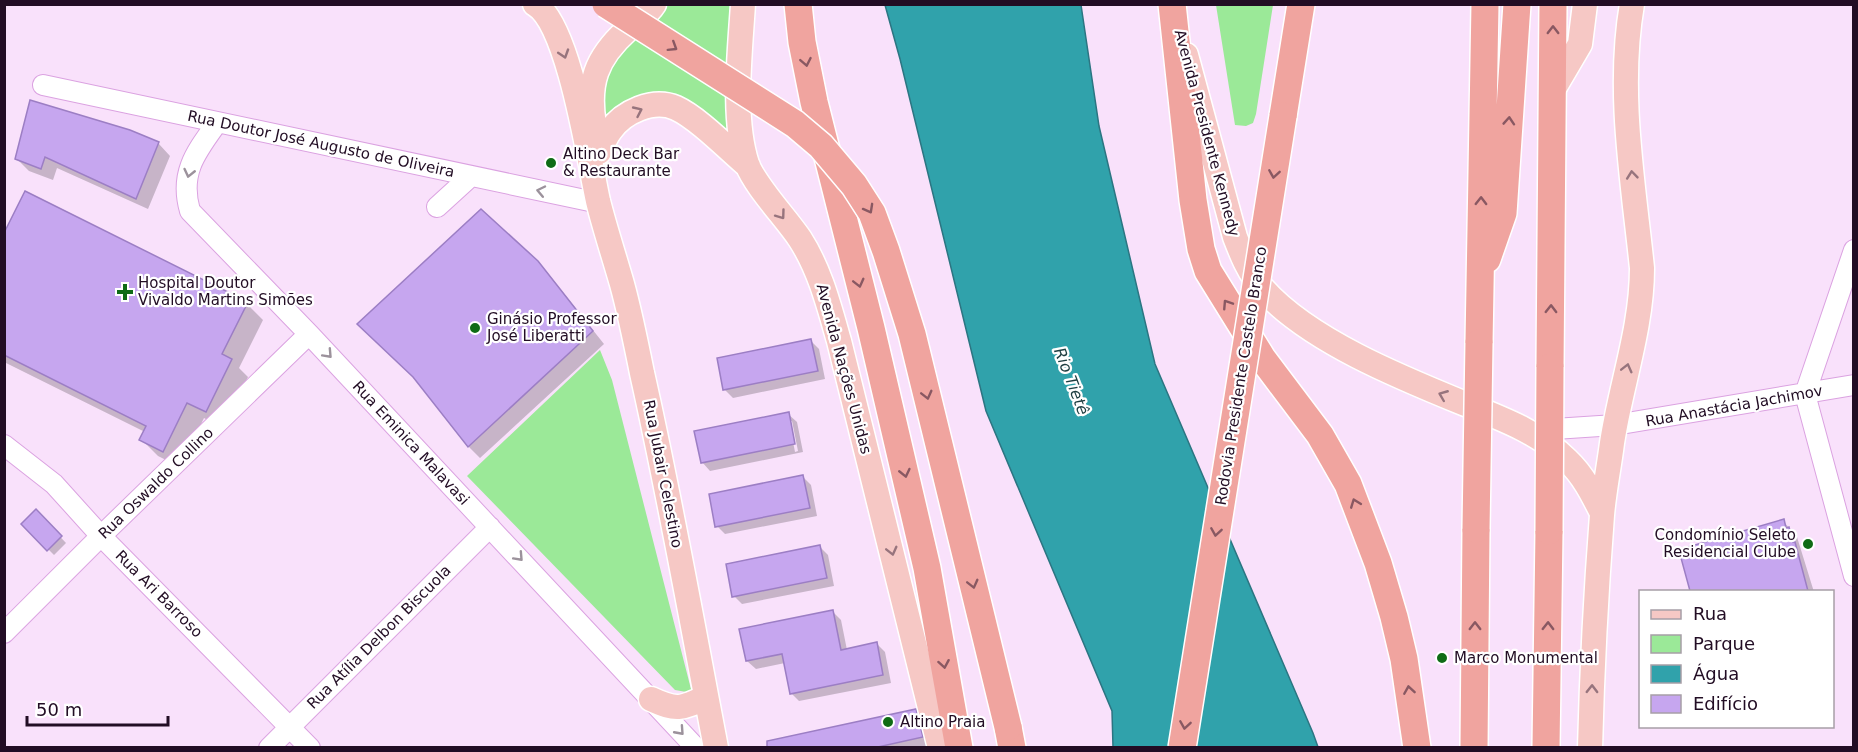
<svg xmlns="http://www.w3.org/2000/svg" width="1858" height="752" font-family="'DejaVu Sans',sans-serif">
<rect width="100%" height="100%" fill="#f9e1fb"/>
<path fill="#9be998" d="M654,5H743L741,142L675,108L610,131L593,80Z
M1216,5H1273L1256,114L1253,123L1246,126L1235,125Z
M600,350L612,380L692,693L675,690L467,476Z"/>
<path fill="#30a2ab" stroke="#2c7582" stroke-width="1.5" d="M885,5H1081L1099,126L1155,364L1313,733L1318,747H1113L1112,711L986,411L900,59Z"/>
<path fill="#0003" fill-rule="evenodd" d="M130,131L159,144L170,156L148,209L57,168L53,180L29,171L17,159Z
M4,237L247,304L263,320L239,368L248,377L222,428L204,418L180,467L158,456L141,439L145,432L4,362Z
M537,262L549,275L604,344L480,458L469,447L417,379Z
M811,341L819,349L825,379L733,398L725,390Z
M788,414L797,422L803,452L710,471L702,462ZM789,421H792L798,451L795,452Z
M803,477L811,485L817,516L725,534L717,526Z
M36,511L66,543L54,555L23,524Z
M1783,521L1797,537L1814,592H1694L1690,577Z
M820,547L828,555L834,586L742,604L734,596Z
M833,612L841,620L847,650L877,644L885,652L891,683L799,701L791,693L785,663L756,669L747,661Z
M915,711L924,720L931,746L776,748L775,740Z"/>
<path fill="#c6a6ef" stroke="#9c7ec4" stroke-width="1.5" d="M30,100L130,130L159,142L136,199L45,157L41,169L15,159Z
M25,191L248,302L222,354L232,359L206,412L187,403L163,452L139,440L146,426L4,355V233Z
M481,209L538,261L593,331L468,447L413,377L357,324Z
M811,339L818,371L723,390L717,358Z
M789,412L795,444L701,463L694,431Z
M803,475L810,508L715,527L709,494Z
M36,509L62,536L47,551L21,524Z
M1784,519L1786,528L1789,527L1793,542H1795L1808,591H1690L1681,558L1683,557L1681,549Z
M820,545L827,578L732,597L726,564Z
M833,610L841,650L877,642L883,675L790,694L782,654L746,661L739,629Z
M916,709L923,737L878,747H767V741Z"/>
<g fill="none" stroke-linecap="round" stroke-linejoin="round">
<g stroke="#dba2e1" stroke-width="22">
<path id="minor" d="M43,85L599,203
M217,123C196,152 179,173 190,211L309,334L696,748
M437,207L471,176
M1854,250L1805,394L1854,576
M1539,430L1615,425L1854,385
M4,445L54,484L101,536L310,748
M4,633L101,536L309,334
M269,748L490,527"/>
</g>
<g stroke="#fff" stroke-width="27">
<path id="major" d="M535,4C569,24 589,160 598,201C605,229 614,256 622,284C630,313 636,343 642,373C670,497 692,623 716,748
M743,4C740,53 732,118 747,164C755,186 786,218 800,239C820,270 829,306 839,341L940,748
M1186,55L1235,237C1242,255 1249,273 1263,289C1309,341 1404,379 1468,405C1503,419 1540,433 1567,460C1583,475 1592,493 1602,513
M1553,90L1580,44L1585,4
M594,125C587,83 596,58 627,30C636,22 648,14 654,4
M599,152C603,145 605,137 610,131C623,112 653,98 676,108C698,118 729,150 748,166
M651,699C677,711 681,709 706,697
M1590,748C1592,670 1596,592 1602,515C1604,491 1609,467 1612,443C1621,384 1642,328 1642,268C1633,181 1617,91 1632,4"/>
</g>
<g stroke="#fff" stroke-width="30">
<path id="highway" d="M798,4L802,42L814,102L871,328L927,568L959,748
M1172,4L1193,200L1201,249L1208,271L1262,358L1320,435L1348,484L1378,563L1394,617L1404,659L1417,748
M1283,116L1301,4
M1487,259L1503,213L1517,4
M1479,343L1485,4
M1550,367L1553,4
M1008,727L1012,748
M1474,748L1476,529
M1546,748L1549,531"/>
</g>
<use href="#minor" stroke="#fff" stroke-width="20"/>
<use href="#major" stroke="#f6c8c5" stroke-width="24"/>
<use href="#highway" stroke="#f0a49f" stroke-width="27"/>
<g stroke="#fff" stroke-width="30" stroke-linecap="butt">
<path id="highway-bridge" d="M606,4L795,124L821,146L854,185L872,213L886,251L912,334L1008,727
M1476,529L1479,343
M1549,531L1550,367
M1182,748L1283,116"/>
</g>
<use href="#highway-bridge" stroke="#f0a49f" stroke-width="27"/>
</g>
<defs><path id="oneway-chevron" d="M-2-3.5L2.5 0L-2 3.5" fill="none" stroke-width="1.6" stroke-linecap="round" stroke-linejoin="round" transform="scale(1.5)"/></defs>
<g stroke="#895862">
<use href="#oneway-chevron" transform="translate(1553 30) rotate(-90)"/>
<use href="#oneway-chevron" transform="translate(673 47) rotate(32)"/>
<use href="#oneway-chevron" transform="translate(806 62) rotate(79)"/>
<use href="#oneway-chevron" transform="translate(1509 121) rotate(-86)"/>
<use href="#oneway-chevron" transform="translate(1274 174) rotate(99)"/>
<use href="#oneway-chevron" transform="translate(1481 201) rotate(-89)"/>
<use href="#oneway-chevron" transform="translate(869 209) rotate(61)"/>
<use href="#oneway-chevron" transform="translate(859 283) rotate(76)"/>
<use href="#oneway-chevron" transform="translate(1227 304) rotate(-123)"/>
<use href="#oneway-chevron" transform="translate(1551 309) rotate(-89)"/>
<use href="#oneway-chevron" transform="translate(927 395) rotate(76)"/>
<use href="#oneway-chevron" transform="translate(905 473) rotate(77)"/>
<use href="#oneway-chevron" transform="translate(1355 503) rotate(-111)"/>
<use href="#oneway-chevron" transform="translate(1216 532) rotate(99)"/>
<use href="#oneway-chevron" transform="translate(973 584) rotate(76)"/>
<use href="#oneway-chevron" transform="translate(1475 626) rotate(-90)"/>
<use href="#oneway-chevron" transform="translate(1548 626) rotate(-89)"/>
<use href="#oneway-chevron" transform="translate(944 664) rotate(80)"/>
<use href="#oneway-chevron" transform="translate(1409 690) rotate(-99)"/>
<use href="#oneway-chevron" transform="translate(1185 725) rotate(99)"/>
</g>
<g stroke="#97747d">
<use href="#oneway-chevron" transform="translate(564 54) rotate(72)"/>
<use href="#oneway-chevron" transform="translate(638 111) rotate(-25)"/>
<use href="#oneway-chevron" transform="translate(1632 175) rotate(-96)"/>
<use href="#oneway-chevron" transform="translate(781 215) rotate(54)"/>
<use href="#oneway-chevron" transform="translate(1627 368) rotate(-76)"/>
<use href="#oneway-chevron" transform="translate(1443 395) rotate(-158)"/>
<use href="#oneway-chevron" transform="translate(892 551) rotate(76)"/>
<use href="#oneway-chevron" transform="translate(1592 689) rotate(-89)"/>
</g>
<g stroke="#9c929c">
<use href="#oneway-chevron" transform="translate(189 173) rotate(103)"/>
<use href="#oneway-chevron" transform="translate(541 191) rotate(-168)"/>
<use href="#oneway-chevron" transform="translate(328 354) rotate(47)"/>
<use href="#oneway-chevron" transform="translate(519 557) rotate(47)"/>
<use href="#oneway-chevron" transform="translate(680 731) rotate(48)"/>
</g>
<g fill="#0f6b16" stroke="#fff" stroke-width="2">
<circle cx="551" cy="163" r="6"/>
<path d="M122 283h6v6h6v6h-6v6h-6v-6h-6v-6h6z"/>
<circle cx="475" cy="328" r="6"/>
<circle cx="1808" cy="544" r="6"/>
<circle cx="1442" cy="658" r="6"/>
<circle cx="888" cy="722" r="6"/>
</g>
<g text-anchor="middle" stroke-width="4.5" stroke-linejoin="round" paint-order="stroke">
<g font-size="15" fill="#220d24" stroke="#fff">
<text transform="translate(1207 133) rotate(75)" y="5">Avenida Presidente Kennedy</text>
<text transform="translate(321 144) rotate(12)" y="5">Rua Doutor José Augusto de Oliveira</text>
<text transform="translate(844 369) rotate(75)" y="5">Avenida Nações Unidas</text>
<text transform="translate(1241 376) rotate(-81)" y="5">Rodovia Presidente Castelo Branco</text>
<text transform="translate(1734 406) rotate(-10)" y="5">Rua Anastácia Jachimov</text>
<text transform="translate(411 443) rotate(47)" y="5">Rua Eminica Malavasi</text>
<text transform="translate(663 474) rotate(79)" y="5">Rua Jubair Celestino</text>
<text transform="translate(156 483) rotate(-44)" y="5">Rua Oswaldo Collino</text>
<text transform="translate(159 594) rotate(45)" y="5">Rua Ari Barroso</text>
<text transform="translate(379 637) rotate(-45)" y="5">Rua Atília Delbon Biscuola</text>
</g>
<g font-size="15" fill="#220d24" stroke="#fff" text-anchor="start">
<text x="563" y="159">Altino Deck Bar<tspan x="563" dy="17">&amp; Restaurante</tspan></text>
<text x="138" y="288">Hospital Doutor<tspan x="138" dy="17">Vivaldo Martins Simões</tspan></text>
<text x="487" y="324">Ginásio Professor<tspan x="487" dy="17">José Liberatti</tspan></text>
<text x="1796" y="540" text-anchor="end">Condomínio Seleto<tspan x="1796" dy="17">Residencial Clube</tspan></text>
<text x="1454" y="663">Marco Monumental</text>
<text x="900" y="727">Altino Praia</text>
</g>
<g font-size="16" font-style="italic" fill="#1d3e41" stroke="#fff">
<text transform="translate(1072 381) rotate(69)" y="6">Rio Tietê</text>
</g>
</g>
<rect width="1858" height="752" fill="none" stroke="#220d24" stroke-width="12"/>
<rect x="1639" y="590" width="195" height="138" fill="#ffffff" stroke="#a79ea7" stroke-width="1.5"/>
<rect x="1651" y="610" width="30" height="9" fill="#f6c8c5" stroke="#a79ea7" stroke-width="1.5"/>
<text x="1693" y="620" font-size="18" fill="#220d24">Rua</text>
<rect x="1651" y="635" width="30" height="18" fill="#9be998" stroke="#a79ea7" stroke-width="1.5"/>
<text x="1693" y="650" font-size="18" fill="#220d24">Parque</text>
<rect x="1651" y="665" width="30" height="18" fill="#30a2ab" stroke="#a79ea7" stroke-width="1.5"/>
<text x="1693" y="680" font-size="18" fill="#220d24">Água</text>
<rect x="1651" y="695" width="30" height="18" fill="#c6a6ef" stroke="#a79ea7" stroke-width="1.5"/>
<text x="1693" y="710" font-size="18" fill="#220d24">Edifício</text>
<path d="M27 716v9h141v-9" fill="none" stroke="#220d24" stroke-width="3"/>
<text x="36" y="716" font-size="18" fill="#220d24" stroke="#ffffff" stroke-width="4.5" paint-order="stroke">50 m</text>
</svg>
